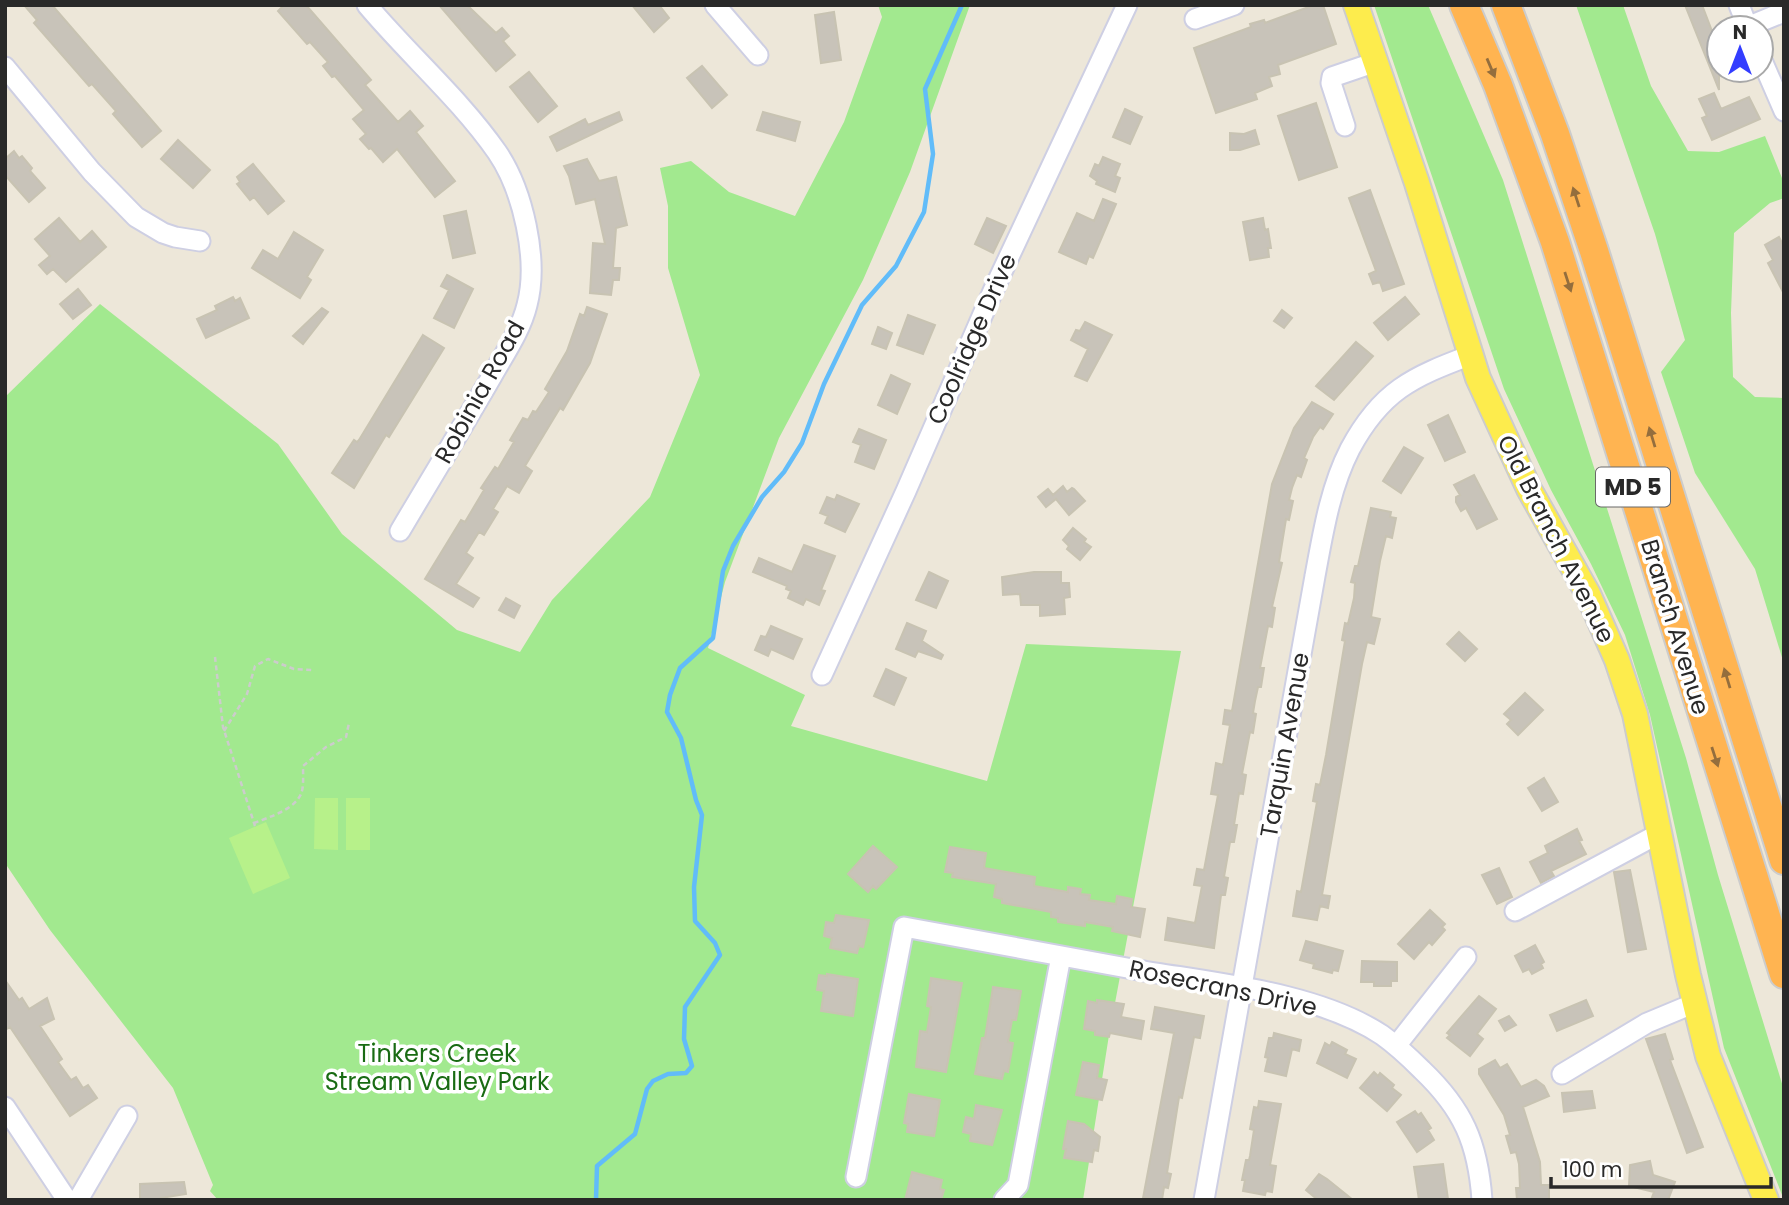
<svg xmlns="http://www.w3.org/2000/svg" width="1789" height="1205" font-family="Poppins,sans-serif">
<rect width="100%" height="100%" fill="#ede7d9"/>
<path fill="#a2e98f" d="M878,5H970L910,172L863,280L779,438L725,582L708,648L805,695L791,726L987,781L1026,644L1181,651L1109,1035L1083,1200H218L210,1191L213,1185L173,1088L50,930L5,863V397L100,304L278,444L342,534L457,630L520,652L552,600L650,497L700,375L668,268V206L660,168L691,161L729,192L795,216L844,122L882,17Z
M1374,5H1428L1503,180L1686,758L1718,875L1784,1090V1200L1724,1048L1650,715L1625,635L1591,564L1551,490L1504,389Z
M1576,5H1623L1651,86L1688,151L1719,152L1765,136L1784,183V198L1770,203L1734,233L1731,313L1733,377L1755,397L1784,398V664L1755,569L1695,473L1661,372L1685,340L1655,234Z"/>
<path fill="#b7f18a" d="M315,798H338V850L314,849Z
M346,798H370V850H346Z
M266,822L290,878L253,894L229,838Z"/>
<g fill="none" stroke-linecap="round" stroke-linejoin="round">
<path stroke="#61bcf9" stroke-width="4.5" d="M596,1200L597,1166L635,1134L647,1089L653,1081L668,1074L686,1073L692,1066L684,1039L685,1007L720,955L715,943L695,921L694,887L702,815L696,800L681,738L667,712L670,695L680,668L713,638L723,571L733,546L762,497L784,472L802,443L824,384L862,305L896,266L924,212L933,154L925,89L962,5"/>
</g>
<path fill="#c8c3b9" stroke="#c8c3b2" stroke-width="2" d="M24,5H52L161,131L142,147L113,114L116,111L92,84L89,86L34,23L37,20Z
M284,5H306L371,80L365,85L398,122L410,111L423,126L416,132L455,181L435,197L397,149L383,162L371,148L369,149L360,139L366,134L353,119L364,110L335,76L332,77L323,66L328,62L310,42L307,44L278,11Z
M439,5H467L496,33L502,28L509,36L503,41L515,55L496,71Z
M632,5H659L669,18L654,32Z
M1314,5H1323L1336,44L1278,65L1280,74L1269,77L1272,86L1255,93L1257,99L1216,113L1194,48L1251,27L1250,24L1264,20L1265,23Z
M1685,5H1702L1712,31L1719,29V90Z
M834,12L841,60L821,63L815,15Z
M702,66L727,95L712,108L687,78Z
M529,72L557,106L538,122L510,87Z
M1714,93L1721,109L1749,97L1760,119L1712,140L1702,118L1707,116L1699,99Z
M1316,103L1337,167L1299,180L1278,116Z
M1125,109L1142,117L1130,144L1113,137Z
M619,112L622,120L557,151L550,137L585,119L588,125Z
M763,112L800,122L795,141L757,130Z
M1255,130L1259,144L1240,150H1230V133L1244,134Z
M178,140L210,170L193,188L161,159Z
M14,151L19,158L22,156L32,168L30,171L45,188L29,202L5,175V159Z
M1103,157L1120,164L1115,176L1120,178L1115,192L1096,184L1097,181L1090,176L1095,164L1099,166Z
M587,159L599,181L616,177L627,225L616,228L613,268H620L619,280H613L611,295L590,293L593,243L605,244L595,199L576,204L569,176L564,166Z
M253,164L284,201L268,214L254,197L250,200L237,184L240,182L237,177Z
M1370,190L1404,284L1383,291L1380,282L1373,284L1369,274L1376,271L1349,198Z
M1103,199L1116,204L1093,258L1089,256L1086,264L1059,252L1077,213L1094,221Z
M466,211L475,253L453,258L444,216Z
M59,218L80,242L92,231L106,247L66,282L53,269L47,274L39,265L50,256L35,239Z
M987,218L1006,226L993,253L975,244Z
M1263,218L1265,230L1268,229L1271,248H1268L1269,257L1250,260L1243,222Z
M294,232L323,250L307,277L311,280L300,298L252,268L263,250L278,259Z
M1779,237L1784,247V294L1768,263L1773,260L1765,245Z
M447,275L473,289L454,328L434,318L449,290L441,286Z
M78,289L91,305L73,319L60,304Z
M233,297L235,301L240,298L249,318L206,338L197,319L217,310L215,306Z
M1405,297L1419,314L1388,340L1374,323Z
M587,307L607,314L590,363L563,410L560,408L525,466L532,471L519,493L507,486L493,509L498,512L484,535L479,532L466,553L473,558L456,584L479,598L473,607L425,579L461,520L465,522L484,490L481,488L495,467L498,469L514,442L510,440L523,418L528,420L533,411L536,412L549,392L545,389L567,351L580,314L584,316Z
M322,308L328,312L303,344L293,336Z
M1282,310L1292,318L1284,328L1274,321Z
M908,315L935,325L923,354L897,345Z
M1085,322L1112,335L1087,381L1075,376L1088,349L1071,340L1076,330L1080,331Z
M878,327L892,333L886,349L872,344Z
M423,335L444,348L389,437L386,435L354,488L332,473L354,440L357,442L359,440Z
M1356,342L1373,356L1334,400L1316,386Z
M891,375L910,384L897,414L878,405Z
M1312,402L1333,414L1323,429L1320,427L1313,437L1304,458L1307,460L1301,477L1297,475L1292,488L1289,500L1293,501L1289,520L1286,519L1279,562L1282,563L1272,607L1275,608L1272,627L1268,626L1260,668H1264L1261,687H1258L1255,701L1253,713L1256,714L1253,733L1250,732L1242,774L1246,775L1243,794L1239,793L1234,825H1237L1234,842H1230L1228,854L1224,877L1228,878L1225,895H1221L1214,948L1165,940L1168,918L1195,923L1202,886L1194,885L1197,869L1204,870L1218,795L1211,794L1214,776L1216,763L1223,765L1230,725L1223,724L1225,710L1232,711L1272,484L1294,428Z
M1448,415L1465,452L1445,461L1428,425Z
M859,429L886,440L874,469L855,462L861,445L853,442Z
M1404,447L1423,458L1401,493L1383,481Z
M1474,475L1497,519L1477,529L1466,508L1461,511L1456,502V497L1460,495L1454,485Z
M1063,486L1067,492L1072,488L1074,489L1085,501L1069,515L1056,499L1046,507L1038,497L1048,489L1053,495Z
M837,495L859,504L845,532L825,523L828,516L820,513L827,497L835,500Z
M1371,508L1391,512L1390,517L1396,518L1392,538L1386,536L1380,561L1371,617L1380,619L1374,644L1367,642L1362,664L1322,895L1330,896L1328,908L1320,906L1317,920L1293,916L1297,891L1301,892L1317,802L1313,801L1316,784L1320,785L1326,755L1345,641L1342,640L1345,623L1348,624L1354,598L1355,583L1351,582L1355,566H1358Z
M1073,528L1086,539L1084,542L1091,547L1080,560L1067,549L1069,546L1063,540Z
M804,545L835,556L821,590L825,591L819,605L806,599L803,605L788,598L791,591L786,589L787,586L753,572L759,558L792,572Z
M929,572L948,581L936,608L916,600Z
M1034,572H1061V583H1069L1070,597L1064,598L1065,614L1040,616V605H1021L1020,594L1003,595L1002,577Z
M506,598L520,606L514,618L499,610Z
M907,623L926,631L922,641L943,655L941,659L918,651L915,657L896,649Z
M771,626L802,639L793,659L771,649L768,656L755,650L761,636L766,637Z
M1459,632L1477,649L1465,661L1447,644Z
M886,669L906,678L894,705L874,696Z
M1525,693L1543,710L1518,735L1507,724L1511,720L1504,714Z
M1544,778L1558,802L1542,811L1528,788Z
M1577,829L1582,840L1579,841L1586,854L1551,871L1554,876L1541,883L1530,862L1548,853L1545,846Z
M873,846L897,867L876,889L873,886L868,892L848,874Z
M950,847L986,853L984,868L1035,877L1034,886L1068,892V887L1081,889L1080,894L1090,895L1089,900L1116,904L1117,896L1132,899L1131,907L1145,909L1140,937L1112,931L1113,927L1085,922V926L1058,922V918L1051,917V912L1002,903V899L994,897L996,884L952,877L953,873L945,872Z
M1499,868L1512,897L1497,904L1482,875Z
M1630,870L1646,949L1628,952L1614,872Z
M1430,910L1445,924L1442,927L1445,930L1432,945L1429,942L1414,959L1398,944Z
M836,915L869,920L863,947L859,946L857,953L830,948L832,938L824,936L826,922L834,923Z
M1306,941L1343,951L1338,971L1333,970L1332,973L1313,968L1314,964L1300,960Z
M1535,945L1544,962L1541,964L1543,968L1532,974L1529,969L1523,972L1515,956Z
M1362,961L1397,962V981H1391V986H1374V982H1361Z
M827,974L858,979L853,1016L821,1011L824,991L817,990L819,975L827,976Z
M931,978L962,983L946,1072L916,1067L920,1031L927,1032L931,1007L927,1006Z
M5,980L19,1000L22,998L29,1009L47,998L54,1019L40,1026L62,1059L58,1062L71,1080L76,1077L83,1088L88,1085L97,1098L70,1116L10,1027L5,1030Z
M993,987L1021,991L1016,1020H1012L1008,1042L1013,1043L1008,1072L1004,1071L1002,1079L975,1074L982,1038H985Z
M1479,996L1496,1009L1477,1034L1483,1039L1470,1056L1447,1038L1450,1035L1447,1033Z
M1097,1000L1124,1004L1121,1017L1144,1021L1141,1039L1110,1033L1109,1037L1095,1035V1031L1084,1029L1088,1001L1097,1003Z
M1586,1000L1593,1016L1557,1031L1550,1015Z
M1155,1007L1204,1016L1200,1038L1194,1037L1182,1098L1179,1097L1167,1173L1171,1174L1168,1188L1164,1187L1162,1200L1143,1198L1174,1033L1151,1029Z
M1509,1016L1516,1025L1505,1031L1499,1021Z
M1274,1033L1301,1040L1299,1051L1292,1049L1286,1076L1265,1071L1268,1058L1265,1057L1269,1038H1273Z
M1665,1034L1673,1059L1670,1060L1703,1147L1687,1153L1646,1039Z
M1332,1042L1347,1050L1345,1054L1356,1059L1347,1078L1317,1063L1325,1043L1330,1046Z
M1495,1060L1500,1068L1507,1064L1521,1087L1536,1080L1544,1086L1549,1096L1523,1107L1540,1162L1541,1185H1549V1199L1517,1200L1516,1188H1520L1519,1164L1516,1152L1511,1153L1506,1136L1510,1135L1504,1115L1479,1074V1069Z
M1083,1062L1099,1065L1097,1078L1107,1080L1102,1100L1076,1095Z
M1374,1072L1378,1076L1380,1073L1394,1085L1392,1088L1401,1095L1387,1111L1360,1088Z
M1592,1091L1595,1108L1564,1112L1562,1093Z
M909,1094L940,1100L934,1136L907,1132L908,1124L904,1123Z
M1259,1101L1281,1104L1270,1165L1276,1166L1272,1192L1266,1191L1265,1195L1243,1191L1245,1180H1242L1246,1160H1249L1250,1156L1254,1130L1250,1129L1254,1107L1258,1108Z
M976,1105L1002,1110L992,1145L970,1141L971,1134L963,1132L966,1117L974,1119Z
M1415,1111L1418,1115L1421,1113L1431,1128L1428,1130L1434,1140L1417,1152L1397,1122Z
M1068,1121L1084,1124L1100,1137L1098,1151L1094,1150L1092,1162L1064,1158L1066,1149H1063Z
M1650,1161L1653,1175L1675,1182L1668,1200H1651L1654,1192L1629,1186L1630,1165Z
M1443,1164L1448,1199L1419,1200L1414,1167Z
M912,1172L942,1180L940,1189L944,1190L941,1200H905Z
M1319,1174L1327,1179L1353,1200H1318L1306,1190Z
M184,1182L186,1194L161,1198L162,1200H140V1184Z"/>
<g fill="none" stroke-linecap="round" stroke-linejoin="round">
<g stroke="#cecfe3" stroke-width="23">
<path id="minor" d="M367,5C409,55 460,99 497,152C523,190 539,260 527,305C521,330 505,353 492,376C462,428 430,480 400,531
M715,5L758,55
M1739,5L1748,28
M1195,19L1234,5
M1747,27L1784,12
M1761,58L1784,111
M5,67L92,172L136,217L163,233L175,237L200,241
M1345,126L1331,83L1332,77L1376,62
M822,675L906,491L993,291L1127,5
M1515,911L1660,833
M1396,1046L1466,957
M1562,1074L1647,1023L1695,1003
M5,1107L67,1200
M856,1177L904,927C982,942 1060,956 1138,970C1214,983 1317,992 1382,1035C1396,1045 1409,1057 1422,1070C1463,1109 1478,1143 1482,1200
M78,1200L127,1116
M1004,1200L1018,1185L1061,956
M1204,1200C1231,1042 1261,885 1288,727C1297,676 1306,626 1315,576C1323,533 1330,488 1350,449C1381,391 1412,377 1471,355"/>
</g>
<g stroke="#ccc" stroke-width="28">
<path id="major" d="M1356,5L1417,183L1478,378L1529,489L1588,594L1617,660L1635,714L1688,975L1708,1056L1766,1200"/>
</g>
<g stroke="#ccc" stroke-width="32">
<path id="highway" d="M1464,5L1498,85L1555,242L1784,974
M1506,5L1555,134L1594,251L1784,860"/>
</g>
<path stroke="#ccc" stroke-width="2.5" stroke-dasharray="5 3.5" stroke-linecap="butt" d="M215,657L223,727L255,826
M224,731L247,694L255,666L268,659L294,669L313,670
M254,823C269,817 294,810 301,794C304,787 303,774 303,766L326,747L346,737L349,723"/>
<use href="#minor" stroke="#fff" stroke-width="19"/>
<use href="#major" stroke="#fdec4d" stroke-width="24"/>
<use href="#highway" stroke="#ffb451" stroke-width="28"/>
</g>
<defs><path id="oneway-solid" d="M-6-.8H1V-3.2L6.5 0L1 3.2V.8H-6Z" transform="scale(1.75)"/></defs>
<g fill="#946e3d">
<use href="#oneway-solid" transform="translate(1491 68) rotate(67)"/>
<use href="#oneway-solid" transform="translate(1576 197) rotate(-108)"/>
<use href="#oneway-solid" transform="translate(1568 282) rotate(72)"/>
<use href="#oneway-solid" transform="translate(1652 437) rotate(-107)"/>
<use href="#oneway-solid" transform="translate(1727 678) rotate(-107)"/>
<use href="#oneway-solid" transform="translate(1715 757) rotate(72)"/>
</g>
<g text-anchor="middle" stroke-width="7" stroke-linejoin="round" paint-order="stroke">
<rect fill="#fff" stroke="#696969" stroke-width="2" x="1596" y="467.5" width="74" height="39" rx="5"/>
<g font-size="23" font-weight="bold" fill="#292929">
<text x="1633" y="495">MD 5</text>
</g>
<g font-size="24" fill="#292929" stroke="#fff">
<text transform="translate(972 339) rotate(-66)" y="8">Coolridge Drive</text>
<text transform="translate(480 392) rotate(-61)" y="8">Robinia Road</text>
<text transform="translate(1556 539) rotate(63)" y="8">Old Branch Avenue</text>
<text transform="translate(1675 627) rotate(73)" y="8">Branch Avenue</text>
<text transform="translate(1285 745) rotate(-80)" y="8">Tarquin Avenue</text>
<text transform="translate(1223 988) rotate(12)" y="8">Rosecrans Drive</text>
</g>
<g font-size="24" fill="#196b13" stroke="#fff">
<text x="437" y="1062">Tinkers Creek<tspan x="437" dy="28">Stream Valley Park</tspan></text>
</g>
</g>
<rect width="1789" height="1205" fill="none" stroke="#292929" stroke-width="14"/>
<g transform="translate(1740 49)"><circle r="33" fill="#ffffff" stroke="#a9a9a9" stroke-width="2"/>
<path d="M0-5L12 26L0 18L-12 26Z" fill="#333dff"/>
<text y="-10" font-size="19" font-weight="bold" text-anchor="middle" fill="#292929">N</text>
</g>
<path d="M1551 1177v10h220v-10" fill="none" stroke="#292929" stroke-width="3.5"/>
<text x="1562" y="1177" font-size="21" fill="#292929" stroke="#ffffff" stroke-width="5" paint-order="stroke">100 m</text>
</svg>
